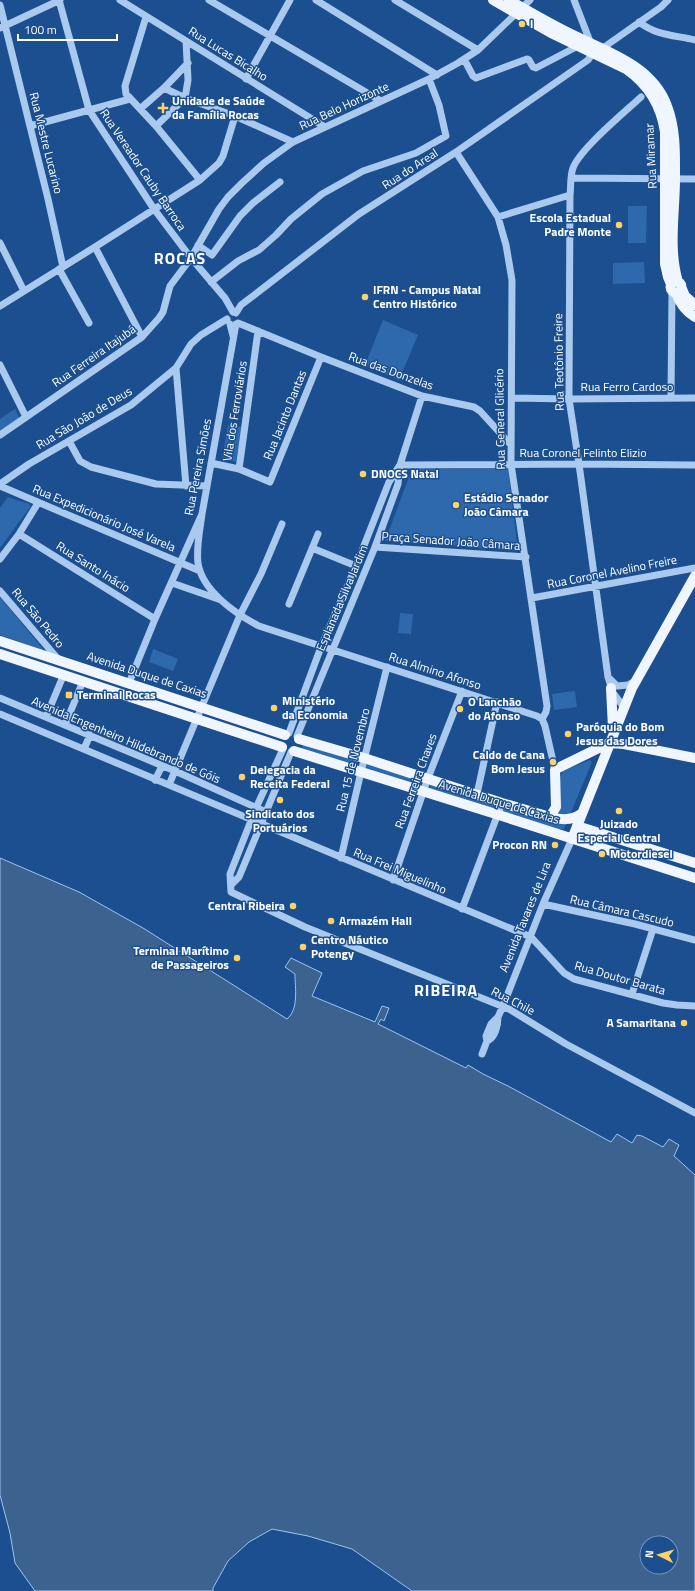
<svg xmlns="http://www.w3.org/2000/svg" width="695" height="1591" font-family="'Titillium Web',sans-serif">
<rect width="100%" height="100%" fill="#1b4f8f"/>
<path fill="#2e69ad" d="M628,206H647L646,243H628Z
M644,262L645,283L613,284V263Z
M383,320L418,335L399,380L365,365Z
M15,409L19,418L0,431V419Z
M228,425L242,427L236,462L222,459Z
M412,469H508L518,551L385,541Z
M8,497L29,504L31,506L0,548V508Z
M0,597L44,650L0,635Z
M400,613L413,614L411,634L398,633Z
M153,649L178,659L173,671L149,662Z
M575,691L577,707L554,710L552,694Z
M304,742L359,759L355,768L301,750Z
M590,760L592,762L564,829H558L504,815L502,810L505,807L550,822L559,780L563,771Z
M367,763L421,780L418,787L365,769Z
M431,783L496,804L494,811L429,790Z"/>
<path fill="#3c6290" stroke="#9cc4f0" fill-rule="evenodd" d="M0,858L79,892L143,928L287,1019C299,1009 295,988 295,974L285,967L291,958L322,973L312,996L375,1022L382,1006L389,1008L384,1021L381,1019L378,1024L466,1068L468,1065L483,1074L508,1086L611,1142L617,1134L632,1143L637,1135L642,1136L663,1147L669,1139L679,1145L674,1156L695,1175V1591H412L352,1549L308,1536L272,1529L249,1542L228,1561L213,1588V1591H35L15,1563L10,1533L0,1495ZM647,1543H671V1567H647Z"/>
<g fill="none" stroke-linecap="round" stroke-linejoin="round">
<path stroke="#a9c9ee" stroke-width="7" d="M59,0L89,110L154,209L191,258L225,298L233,312
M120,0L325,127
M209,0L381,101
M316,0L437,75
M395,0L478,50
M0,5L48,199L63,267
M146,17L125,86L126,94L129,97L156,126L200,180
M639,22C657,36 674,35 695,40
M0,28L60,0
M600,50L661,7L668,0
M464,59L473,76L476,78L527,59L529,60L533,67L536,68L578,46
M246,79L290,0
M164,88L185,98L235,116L293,142
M140,109L164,88L188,63
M30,126L130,99
M156,126L185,98L188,80L186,41
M456,152L498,217L506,245L512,280L511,464L547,706L546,712L542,719
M572,178L695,179
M498,217L570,195
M0,243L24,291
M198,245L212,255L240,216L253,203L280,182
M95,247L142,337
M59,269L89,323
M211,282L238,261L259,250L276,235L291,219L322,194L363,171L416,153L446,136L439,105L429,79
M0,306L95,247L200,180L219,163L223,156L235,116
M236,313L241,305L253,296L359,214L456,152L588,60L592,54L591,44L574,0
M238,323L321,357L422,396L474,407L480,411L511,445
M230,324L233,336
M0,365L26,417
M176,368L186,486
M512,398L569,399L695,398
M671,398L672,292
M0,435L142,337L159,318L163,312L170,286L191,258L219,209L228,197L242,183L264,163L293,142L429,79L458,63L478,50L530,0
M69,441L80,461L91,467L156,484L207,486
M211,463L239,469L258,331
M400,465L579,464L695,465
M239,469L270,482L321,357
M0,484L29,464L131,405L176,368L191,344L201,335L227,319
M0,486L200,571
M202,514C200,530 196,548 198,563C202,591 236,614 259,626L537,716L542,719L545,726L555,770
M19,534L155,619
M375,547L526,557
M312,548L356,566
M0,559L19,534L38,503
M172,583L221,600
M0,591L58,659
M532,598L695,568
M289,604L318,534
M608,677L617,686L628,685L635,681
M129,683L155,619L202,514L236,324
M0,698L175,771L266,812
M623,706L613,693L608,677L579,464L569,399L570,195C571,187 570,176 573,168C580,149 625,112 641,97
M0,714L531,937L564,973L574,979L663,1003L677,1005L695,1006
M46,717L64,674
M65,725L83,681
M289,733L321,647L356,566L389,482L400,465
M297,736L375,547L398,484L400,465L422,396
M84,749L90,735
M283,749L256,808L230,874L231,892L305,927L509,1009L566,1044L695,1113
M155,780L162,766
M169,785L240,615L261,574L282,524
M477,794L497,702
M341,858L361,772L387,667
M393,880L428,778L462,691
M231,885L239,877L291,752
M543,904L635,924L695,940
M462,909L502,803
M632,994L653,929
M487,1041C495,1038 498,1026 498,1017
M482,1054L487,1041L486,1036L491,1024L498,1017L503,1006L543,904L572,839"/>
<path stroke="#f0f6ff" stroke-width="10" d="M493,0L551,33L626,69C649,85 661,105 665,132V264L668,277L671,284
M509,0C528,11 547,22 567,32C604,51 652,64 667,106C676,129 675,155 675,179C675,212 668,249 678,282
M670.5 287a5.5 5.5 0 1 1 11 0a5.5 5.5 0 1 1-11 0Z
M682,289L685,296L695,305
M676,293C680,304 685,311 695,317
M0,641L285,735
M0,654L282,747
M611,688L613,728
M299,739L364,758L502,803L550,817L556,807L555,770L558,768L609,743L624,744L695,758
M294,751L499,815L695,878
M550,817C561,820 572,821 581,814
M577,826L695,863
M572,839L632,688L695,576"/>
</g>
<g fill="#ffd166" stroke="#1b4f8f" stroke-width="1.5">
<circle cx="522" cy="24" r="4"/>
<path d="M161 102h4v4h4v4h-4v4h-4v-4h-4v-4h4z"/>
<circle cx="619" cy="225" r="4"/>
<circle cx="365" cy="297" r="4"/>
<circle cx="363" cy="474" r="4"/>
<circle cx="456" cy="505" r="4"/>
<rect x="65" y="691" width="8" height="8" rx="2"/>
<circle cx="274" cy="708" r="4"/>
<circle cx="460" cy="709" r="4"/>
<circle cx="568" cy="734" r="4"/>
<circle cx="553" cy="762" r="4"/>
<circle cx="242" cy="777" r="4"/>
<circle cx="280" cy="800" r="4"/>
<circle cx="619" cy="811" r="4"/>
<circle cx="555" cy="845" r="4"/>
<circle cx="602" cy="854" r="4"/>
<circle cx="293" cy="906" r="4"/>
<circle cx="331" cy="921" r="4"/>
<circle cx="303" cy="947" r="4"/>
<circle cx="237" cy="958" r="4"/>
<circle cx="684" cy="1023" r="4"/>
</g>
<g text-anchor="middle" stroke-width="3" stroke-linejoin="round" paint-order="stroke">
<g font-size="12" font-weight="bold" fill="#fff" stroke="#1b4f8f" text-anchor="start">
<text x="530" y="28">l</text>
<text x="172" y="105">Unidade de Saúde<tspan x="172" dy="14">da Família Rocas</tspan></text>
<text x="611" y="222" text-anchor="end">Escola Estadual<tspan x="611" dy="14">Padre Monte</tspan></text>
<text x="373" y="294">IFRN - Campus Natal<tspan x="373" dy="14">Centro Histórico</tspan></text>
<text x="371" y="478">DNOCS Natal</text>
<text x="464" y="502">Estádio Senador<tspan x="464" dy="14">João Câmara</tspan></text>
<text x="77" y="699">Terminal Rocas</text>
<text x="282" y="705">Ministério<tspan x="282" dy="14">da Economia</tspan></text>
<text x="468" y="706">O Lanchão<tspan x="468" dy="14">do Afonso</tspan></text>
<text x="576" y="731">Paróquia do Bom<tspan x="576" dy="14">Jesus das Dores</tspan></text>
<text x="545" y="759" text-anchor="end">Caldo de Cana<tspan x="545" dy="14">Bom Jesus</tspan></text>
<text x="250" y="774">Delegacia da<tspan x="250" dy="14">Receita Federal</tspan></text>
<text x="280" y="818" text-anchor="middle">Sindicato dos<tspan x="280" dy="14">Portuários</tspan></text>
<text x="619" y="828" text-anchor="middle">Juizado<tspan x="619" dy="14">Especial Central</tspan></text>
<text x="547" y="849" text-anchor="end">Procon RN</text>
<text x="610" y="858">Motordiesel</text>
<text x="285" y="910" text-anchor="end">Central Ribeira</text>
<text x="339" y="925">Armazém Hall</text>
<text x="311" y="944">Centro Náutico<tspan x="311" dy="14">Potengy</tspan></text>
<text x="229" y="955" text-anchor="end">Terminal Marítimo<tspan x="229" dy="14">de Passageiros</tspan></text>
<text x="676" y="1027" text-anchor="end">A Samaritana</text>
</g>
<g font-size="12" fill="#fff" stroke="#1b4f8f">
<text transform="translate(228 54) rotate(32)" y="4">Rua Lucas Bicalho</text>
<text transform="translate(344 106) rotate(-25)" y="4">Rua Belo Horizonte</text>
<text transform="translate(46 143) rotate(76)" y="4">Rua Mestre Lucarino</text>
<text transform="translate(651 156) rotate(-93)" y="4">Rua Miramar</text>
<text transform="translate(410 169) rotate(-33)" y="4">Rua do Areal</text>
<text transform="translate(143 170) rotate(56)" y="4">Rua Vereador Cauby Barroca</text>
<text transform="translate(94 356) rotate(-35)" y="4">Rua Ferreira Itajubá</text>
<text transform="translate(559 362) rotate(-91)" y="4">Rua Teotônio Freire</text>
<text transform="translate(391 371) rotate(20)" y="4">Rua das Donzelas</text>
<text x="627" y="391">Rua Ferro Cardoso</text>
<text transform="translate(235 411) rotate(-81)" y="4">Vila dos Ferroviários</text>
<text transform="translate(285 415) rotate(-68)" y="4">Rua Jacinto Dantas</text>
<text transform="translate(84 418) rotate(-31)" y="4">Rua São João de Deus</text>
<text transform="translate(500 419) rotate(-91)" y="4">Rua General Glicério</text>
<text x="583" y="457">Rua Coronel Felinto Elizio</text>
<text transform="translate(198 467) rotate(-79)" y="4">Rua Pereira Simões</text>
<text transform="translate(104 518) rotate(23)" y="4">Rua Expedicionário José Varela</text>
<text transform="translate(451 541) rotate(4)" y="4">Praça Senador João Câmara</text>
<text transform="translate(93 567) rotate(32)" y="4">Rua Santo Inácio</text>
<text transform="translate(612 572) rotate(-11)" y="4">Rua Coronel Avelino Freire</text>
<text transform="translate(342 598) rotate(-67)" y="4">Esplanada Silva Jardim</text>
<text transform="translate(38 618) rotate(50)" y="4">Rua São Pedro</text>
<text transform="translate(435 671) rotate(18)" y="4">Rua Almino Afonso</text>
<text transform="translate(147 675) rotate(18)" y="4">Avenida Duque de Caxias</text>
<text transform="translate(126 740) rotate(23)" y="4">Avenida Engenheiro Hildebrando de Góis</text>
<text transform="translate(353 760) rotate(-76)" y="4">Rua 15 de Novembro</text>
<text transform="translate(416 781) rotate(-70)" y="4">Rua Ferreira Chaves</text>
<text transform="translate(499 802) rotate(17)" y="4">Avenida Duque de Caxias</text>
<text transform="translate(400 871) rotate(23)" y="4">Rua Frei Miguelinho</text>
<text transform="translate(622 911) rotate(13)" y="4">Rua Câmara Cascudo</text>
<text transform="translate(525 917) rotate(-68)" y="4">Avenida Tavares de Lira</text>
<text transform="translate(620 978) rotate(16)" y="4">Rua Doutor Barata</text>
<text transform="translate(513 1001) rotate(27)" y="4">Rua Chile</text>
</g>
<g font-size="16" font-weight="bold" letter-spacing="1" fill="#fff" stroke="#1b4f8f">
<text x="180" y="264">ROCAS</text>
<text x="446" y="996">RIBEIRA</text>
</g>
</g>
<g transform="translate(659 1555) rotate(275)"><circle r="19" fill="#1b4f8f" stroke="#7695bc"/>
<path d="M0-3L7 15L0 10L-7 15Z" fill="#ffd166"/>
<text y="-6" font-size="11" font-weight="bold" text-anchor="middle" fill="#ffffff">N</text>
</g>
<path d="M18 34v6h99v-6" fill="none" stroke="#ffffff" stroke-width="2"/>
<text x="24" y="34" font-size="12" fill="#ffffff" stroke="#1b4f8f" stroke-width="3" paint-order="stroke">100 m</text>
</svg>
